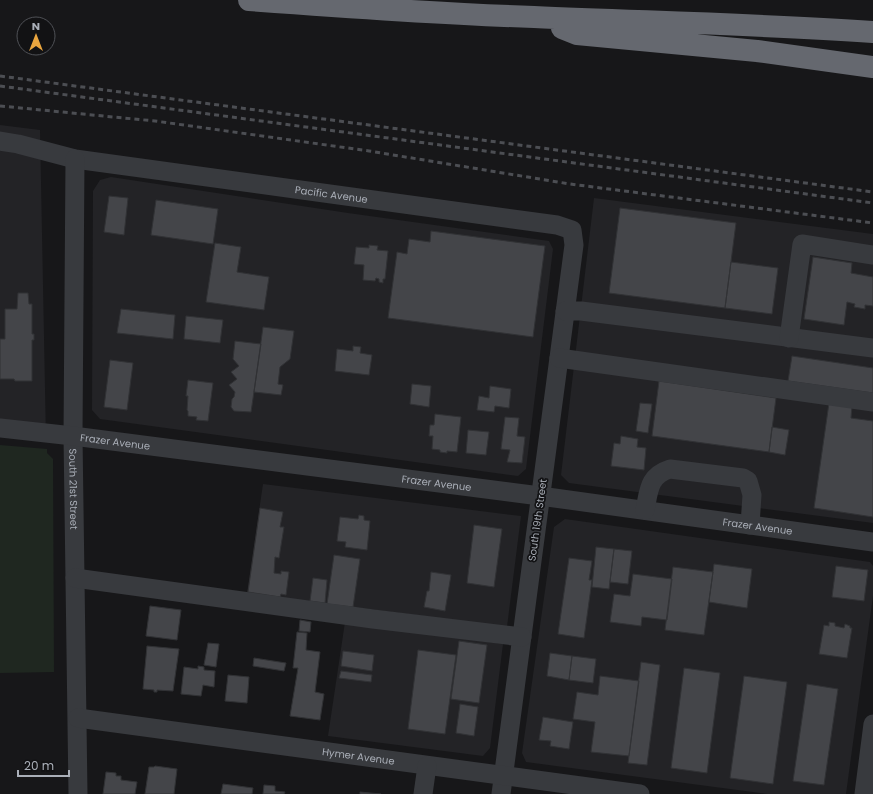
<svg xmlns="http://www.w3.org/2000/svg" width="873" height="794" font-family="Poppins,sans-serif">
<rect width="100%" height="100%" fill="#171719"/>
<path fill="#232326" d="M0,125L40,130L46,440L0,431Z
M111,177L348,213L549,241L553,249L526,469L518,476L100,419L92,410L93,191L100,180Z
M594,198L873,234V523L569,483L561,475Z
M263,484L521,516L507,627L247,593Z
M565,519L870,562L873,566V596L846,794H767L526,762L522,753L554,527Z
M345,622L503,644L490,748L483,756L328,736Z"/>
<path fill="#1f2720" d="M0,445L47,449V453L53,459L54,672L0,673Z"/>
<path fill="#444549" stroke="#313235" d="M109,196L128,198L124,235L104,232Z
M156,200L218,209L213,244L151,235Z
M620,208L736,223L725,308L609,293Z
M431,231L545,246L533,337L388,318L397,252L407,254L409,239L430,242Z
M215,243L241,247L237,272L269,277L264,310L206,302Z
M369,245L378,246L377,250L388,251L385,279H383V283L379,282V279L376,278L375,281L363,280L364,265L354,264L356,247L369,248Z
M813,257L852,263L851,273L873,277V306L865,305V309L854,307L855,304L847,302L844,325L804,319Z
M731,262L778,268L772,314L725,308Z
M18,293H28L29,304H32V334H34V340H32V381H15L14,379H0V339H5V309H17Z
M121,309L175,315L173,339L117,333Z
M186,316L223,320L220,343L184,339Z
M263,327L294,331L290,359L280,367L278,384L283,385L281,395L254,392Z
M235,341L261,344L251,412L234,411L231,407L232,399L234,397L235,392L229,385L237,379L231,372L239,366L233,359Z
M353,346L361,347L360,353L372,355L369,375L335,371L337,349L353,351Z
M792,356L873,368V393L788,381Z
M110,360L133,363L127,410L104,407Z
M188,380L213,383L208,421L196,420L197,417L188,416V411L187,410L188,396H186Z
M659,381L776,398L769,452L652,436Z
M412,384L431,386L429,407L410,404Z
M490,386L511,389L509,408L495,406L494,412L477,410L479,396L489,398Z
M640,403L652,404L648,433L636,431Z
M829,403L852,406L851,418L873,421V517L814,508Z
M435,414L461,417L457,452L447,451V453L440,452V450L432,449L433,436H429L430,425H434Z
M505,417L519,418L517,436L525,437L522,463L507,462L510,450L501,449Z
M772,427L789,430L785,455L769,452Z
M468,430L489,432L486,455L466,453Z
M621,436L638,439L637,447L646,448L644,470L611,466L614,443L620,444Z
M260,508L283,512L280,527H284L279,558L275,557L274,573L281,574V571L289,572L286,595L281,594L280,597L248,592Z
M359,515L364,516V520L370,521L367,550L345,547L346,542L337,541L340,517L358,519Z
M474,525L502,529L494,587L467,583Z
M596,547L614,549L609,589L592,587Z
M614,549L632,551L628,584L610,582Z
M334,555L360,559L353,607L327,604Z
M569,558L592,561L589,580H592L584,638L558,634Z
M714,564L752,569L747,608L709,602Z
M836,566L868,570L864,601L832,597Z
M673,567L713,572L704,635L665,630Z
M431,572L451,575L445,611L424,607L427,591H429Z
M633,574L672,579L667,620L642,617L641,626L610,622L614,594L630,596Z
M313,578L327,580L325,603L310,601Z
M150,606L181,610L177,640L146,636Z
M300,620L311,622L310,632L299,631Z
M829,622L835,623V626L844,628L845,624L850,626V628H852L847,658L819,654L824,625L829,626Z
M297,632L307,633L306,650L320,652L315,692L324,694L320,720L290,716L298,668H293Z
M459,641L487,645L479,703L451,699Z
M208,643L219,644L216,667L204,665Z
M147,646L179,649L173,691L157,690V692H154V690L143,689Z
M418,650L456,655L445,734L408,729Z
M343,651L374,655L372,671L341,666Z
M550,653L572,656L569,680L547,676Z
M572,656L596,659L593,683L569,680Z
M254,658L286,663L284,671L253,666Z
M641,662L660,665L647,765L628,763Z
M198,666L204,667V670L215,671L214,687L203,685L201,696L181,694L184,667L198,669Z
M684,668L720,673L707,773L671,768Z
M341,671L372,675L371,682L339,678Z
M228,675L249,677L247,703L225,701Z
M600,676L639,681L629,756L591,752L595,722L573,719L577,692L598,695Z
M744,676L787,682L773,784L730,778Z
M807,684L838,689L824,785L793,781Z
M460,704L478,707L474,736L456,733Z
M543,717L573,722L569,749L550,746L551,741L539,740Z
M155,766L177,769L174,794H145L149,767H154Z
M106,772L116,773V776H121V780L137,782L135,794H103Z
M223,784L253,788L252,794H221Z
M264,785L275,786V791L285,792L284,794H263Z
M360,792L381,794H360Z"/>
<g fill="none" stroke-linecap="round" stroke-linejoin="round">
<g stroke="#383a3e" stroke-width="19">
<path id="s1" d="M0,141L18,144L75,159L557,225L572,230L574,245L501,794"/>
<path id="s2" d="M75,159L73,436L78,794"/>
<path d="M565,311H581L873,348"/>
<path d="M789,338L802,244L873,255"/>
<path d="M559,358L873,402"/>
<path id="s3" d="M0,428L73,436L540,496L873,542"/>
<path d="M645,510C649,491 648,476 670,469L743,478L748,481L752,495L750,525"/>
<path d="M75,578L373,619L522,637"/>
<path id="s4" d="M78,718L640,794"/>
<path d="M423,794L427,766"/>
<path d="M864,794L873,724"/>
</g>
<path stroke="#65686f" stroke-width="22" d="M249,0C344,7 439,14 534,17C647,22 760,24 873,32
M562,28L577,34L757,51L873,67"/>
<path stroke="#4c4e53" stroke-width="3" stroke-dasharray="5 4" stroke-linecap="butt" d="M0,76L873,192
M0,86L873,203
M0,106L155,121L369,151L570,184L873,223"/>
</g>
<g text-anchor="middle" stroke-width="3.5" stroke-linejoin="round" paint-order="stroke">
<g font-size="10" fill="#aaafb8" stroke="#121214">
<text dy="4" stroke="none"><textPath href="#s1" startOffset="336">Pacific Avenue</textPath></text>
<text dy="4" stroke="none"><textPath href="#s3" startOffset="116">Frazer Avenue</textPath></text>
<text dy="4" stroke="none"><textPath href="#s3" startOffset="440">Frazer Avenue</textPath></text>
<text dy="4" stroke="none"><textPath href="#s2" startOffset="330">South 21st Street</textPath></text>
<text transform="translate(537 520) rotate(-82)" y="4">South 19th Street</text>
<text dy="4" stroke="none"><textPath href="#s3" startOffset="764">Frazer Avenue</textPath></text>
<text dy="4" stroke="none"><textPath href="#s4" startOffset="283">Hymer Avenue</textPath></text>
</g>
</g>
<g transform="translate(36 36)"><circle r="19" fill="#121214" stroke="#4f5156"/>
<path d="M0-3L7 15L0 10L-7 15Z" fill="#eaa63f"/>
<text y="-6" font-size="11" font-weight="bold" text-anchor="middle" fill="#aaafb8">N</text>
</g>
<path d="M18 770v6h51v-6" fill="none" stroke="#aaafb8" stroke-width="2"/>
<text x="24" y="770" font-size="12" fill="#aaafb8" stroke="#121214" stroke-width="3" paint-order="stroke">20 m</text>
</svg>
